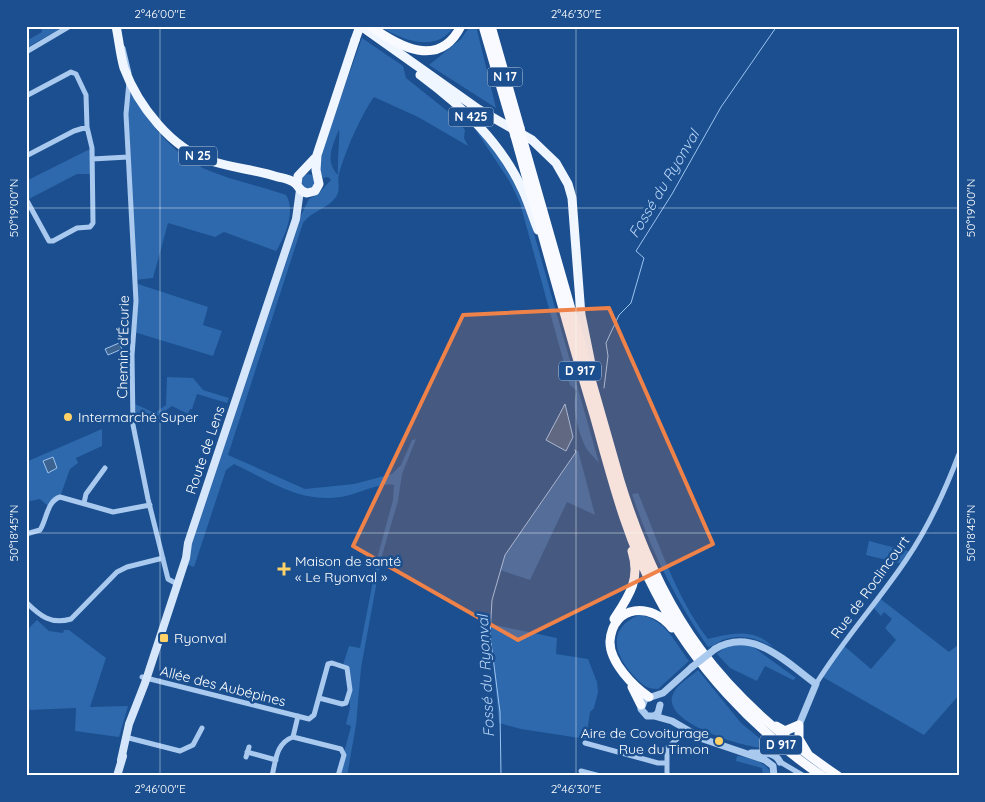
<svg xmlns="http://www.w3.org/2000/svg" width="985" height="802" font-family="Quicksand,sans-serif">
<rect width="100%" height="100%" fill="#1b4f8f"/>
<path fill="#2e69ad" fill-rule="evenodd" d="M41,26H65L26,48V41L42,32Z
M380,26H454C438,54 400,40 380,26Z
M470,26H476L496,108L429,65L461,39Z
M362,38L403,66L406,78L451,114L465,130L464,138L468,146L418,117L374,97C361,115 345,152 339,174C337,183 341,189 336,197C328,209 311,211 303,223L228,455L305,489L354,484L392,474L401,465L412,440L416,439L402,474L398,501L381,559L361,668L356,725L347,776H338L351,726L346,724L350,708L349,670L343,665L349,646L360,648L378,555L393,500L394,485C380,482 360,493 346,496C302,505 272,482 234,464L226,470L194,567L186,564L190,546L298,221L309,199L318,194L331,180L328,177L323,178L319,168L323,147ZM339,129C340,143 337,159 338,175C324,161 333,145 339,129Z
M132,93C148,123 173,154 205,169C230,180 260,186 286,195C296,211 285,237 276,251L224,232L215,237L168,223L153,278L135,280L131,217L128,96Z
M475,129C497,137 523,201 531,223L599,463C595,458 589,453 586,448C579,434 570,404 577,391L570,385L520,203L510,182Z
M92,148V174H77L27,200L26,181Z
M301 181a7 7 0 1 1 14 0a7 7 0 1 1-14 0Z
M135,283L208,307L203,325L222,331L213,356L134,332Z
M167,377L193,378L203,390L229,398L227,403L197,394L192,409H190L188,414L172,406L151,421L136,415L135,404L155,413L166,405Z
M102,429V446L76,458L78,463L70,469L60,497L49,507L40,499L26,502V462Z
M578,450L595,515L567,502L530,580L500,570L505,555Z
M638,493C659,543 675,596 708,639C731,633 755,628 773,647C758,639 744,634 726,639C720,640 715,646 708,647C675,599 650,549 632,494Z
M869,541L911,552L903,564L866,555Z
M878,597L949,652L959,644V695L924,735L821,676L842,644L871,669L896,640L885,628L892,619L884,612L881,616L872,606Z
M639,615C664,618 675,642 689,661L658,689C645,689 641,683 632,674C613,652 608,628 639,615Z
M37,620L49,631L63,633L64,630H69L106,658L90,707L128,706L119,737L75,731L76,708L28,710L26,702V631Z
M490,624L557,638L556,654L588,659L597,682L598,692L594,708L590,712L586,739L521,729L499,723Z
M749,644L796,678L793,680L765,666L757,681L730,668L717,654L726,646Z
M698,670L741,723L764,742L763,748C743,747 666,724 672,697C675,685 689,678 698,670Z
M737,756C749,757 770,763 771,776H763L762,768L736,761Z"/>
<path fill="#3c6290" stroke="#9cc4f0" d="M119,343L122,349L108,355L105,349Z
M565,404L573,437L566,451L546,440Z
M53,457L57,468L48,473L43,461Z"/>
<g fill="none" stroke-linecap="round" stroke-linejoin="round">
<path stroke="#9cc4f0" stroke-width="1" d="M604,388L608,356L606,343L619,315L631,303L644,258L636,251L672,194L721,107L777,26
M501,776L500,712L490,634L492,600L505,555L576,452L575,450"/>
<path stroke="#a9c9ee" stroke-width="5" d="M123,48L129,73
M26,52L70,26
M129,82L126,114L136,301L132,355L133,425L148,499L168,579L177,584
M26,96L71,72L76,74L86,95L87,127L92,148L93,223L90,227L77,228L53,241H49L26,199
M26,156L74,131L87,127
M92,159L128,157
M84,503L86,494L105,468
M26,534L40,530C47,519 47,501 60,497L113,512L150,505
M26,602C40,616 51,625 71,619L117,572L127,567L163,558
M142,677L309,719L314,715L328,664L332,663L347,668L350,690L346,703L342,704L319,698
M816,684C843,640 877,603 906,560C928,528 945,491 959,454
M125,737L180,751L193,745L202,728
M293,737L341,749L344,755L338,776
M585,743L658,763H666
M247,752L276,760
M246,757L249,747
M782,763L804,776
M581,771L600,776
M272,776C276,760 276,743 293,737L298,716
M667,776V748L687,730"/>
<path stroke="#a9c9ee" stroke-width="7" d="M715,649C753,626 787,663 816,684L799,725
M660,705L658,713L654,716H647L641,709L645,699L663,693L692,667
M654,716L672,721L703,739L765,760L773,766L774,776
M751,753C763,753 775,751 780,762"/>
<path stroke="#d6e6fa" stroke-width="8" d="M121,760L129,724L145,683L186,558L188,543L296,219L300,190
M117,776L123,756"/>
<path stroke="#f0f6ff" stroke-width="9" d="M116,26C119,40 120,54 124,68C138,105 171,149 211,161C233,168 256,170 278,177C284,178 292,180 296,184C300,188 300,192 307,193L315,191L319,184L316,170L317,155L355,40
M361,26L478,109L532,140L556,163L568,184L572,198L581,315L592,369
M420,75C463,107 501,142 523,191C529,204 533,218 538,230
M297,185L298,176L315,158"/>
<path stroke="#f8faff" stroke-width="9" d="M370,26C398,46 439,70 461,26
M483,26L511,122
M491,26L520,128
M515,136C541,229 566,323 594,415C611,475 626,538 656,593C694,666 754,730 822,776
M523,141L620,481C662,617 720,696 838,776
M614,619C629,596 641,579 632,551
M632,687L641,705
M649,697C634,687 609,662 610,641C613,604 652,602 672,628
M799,725V739L808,754
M776,726L785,731L799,725"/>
<path stroke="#a9c9ee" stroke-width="7" d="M692,667L715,649"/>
<path stroke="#f0f6ff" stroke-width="9" d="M355,40L360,26"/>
<path stroke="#f8faff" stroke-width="9" d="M511,122L515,136
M520,128L523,141"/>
</g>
<path fill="#ee8249" fill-opacity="0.2" stroke="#ee8249" stroke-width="4" stroke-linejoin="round" d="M609,308L713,544L518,640L353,546L463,315Z"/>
<path fill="none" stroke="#fff" stroke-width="1" stroke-opacity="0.45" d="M160,26V776M576,26V776M26,208H959M26,533H959"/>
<g fill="#ffd166" stroke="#1b4f8f" stroke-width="2">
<circle cx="68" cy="417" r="5"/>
<path d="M281.5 561.5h5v5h5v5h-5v5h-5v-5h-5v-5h5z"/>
<rect x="159" y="633" width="10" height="10" rx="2.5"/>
<circle cx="719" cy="741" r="5"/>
</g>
<g text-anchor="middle" stroke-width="5" stroke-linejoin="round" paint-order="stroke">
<g fill="#1b4f8f" stroke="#bbcadd" stroke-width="1">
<rect x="487.5" y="67.5" width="35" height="19" rx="4"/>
<rect x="448.5" y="107.5" width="45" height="19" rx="4"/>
<rect x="179" y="146.5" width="38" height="19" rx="4"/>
<rect x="559" y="361.5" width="42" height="19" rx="4"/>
<rect x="760" y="735.5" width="42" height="19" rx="4"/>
</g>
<g font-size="12" font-weight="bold" fill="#fff">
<text x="505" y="81">N 17</text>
<text x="471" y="121">N 425</text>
<text x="198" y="160">N 25</text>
<text x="580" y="375">D 917</text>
<text x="781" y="749">D 917</text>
</g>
<g font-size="14" fill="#fff" stroke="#1b4f8f">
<text transform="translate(123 347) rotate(-89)" y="5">Chemin d'Écurie</text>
<text transform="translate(205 450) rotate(-71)" y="5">Route de Lens</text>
<text transform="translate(870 587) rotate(-54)" y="5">Rue de Roclincourt</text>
<text transform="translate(223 686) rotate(14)" y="5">Allée des Aubépines</text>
</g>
<g font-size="14" fill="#fff" stroke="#1b4f8f" text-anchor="start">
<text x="78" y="422">Intermarché Super</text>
<text x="295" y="566">Maison de santé<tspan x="295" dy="16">« Le Ryonval »</tspan></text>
<text x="174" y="643">Ryonval</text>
<text x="709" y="738" text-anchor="end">Aire de Covoiturage<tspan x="709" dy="16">Rue du Timon</tspan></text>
</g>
<g font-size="15" font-style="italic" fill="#b5d3f5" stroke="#1b4f8f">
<text transform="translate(664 184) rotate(-59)" y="5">Fossé du Ryonval</text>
<text transform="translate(486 676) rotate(-93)" y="5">Fossé du Ryonval</text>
</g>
</g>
<rect width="985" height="802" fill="none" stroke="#1b4f8f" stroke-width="55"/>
<rect x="28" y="28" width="930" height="746" fill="none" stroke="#fff" stroke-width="2"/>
<g font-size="12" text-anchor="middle" fill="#fff">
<text x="160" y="18">2°46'00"E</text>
<text x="576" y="18">2°46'30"E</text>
<text transform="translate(14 208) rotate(-90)" y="4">50°19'00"N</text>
<text transform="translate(971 208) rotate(-90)" y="4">50°19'00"N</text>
<text transform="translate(14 533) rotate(-90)" y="4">50°18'45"N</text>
<text transform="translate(971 533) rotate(-90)" y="4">50°18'45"N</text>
<text x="160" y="793">2°46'00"E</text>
<text x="576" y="793">2°46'30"E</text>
</g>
</svg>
